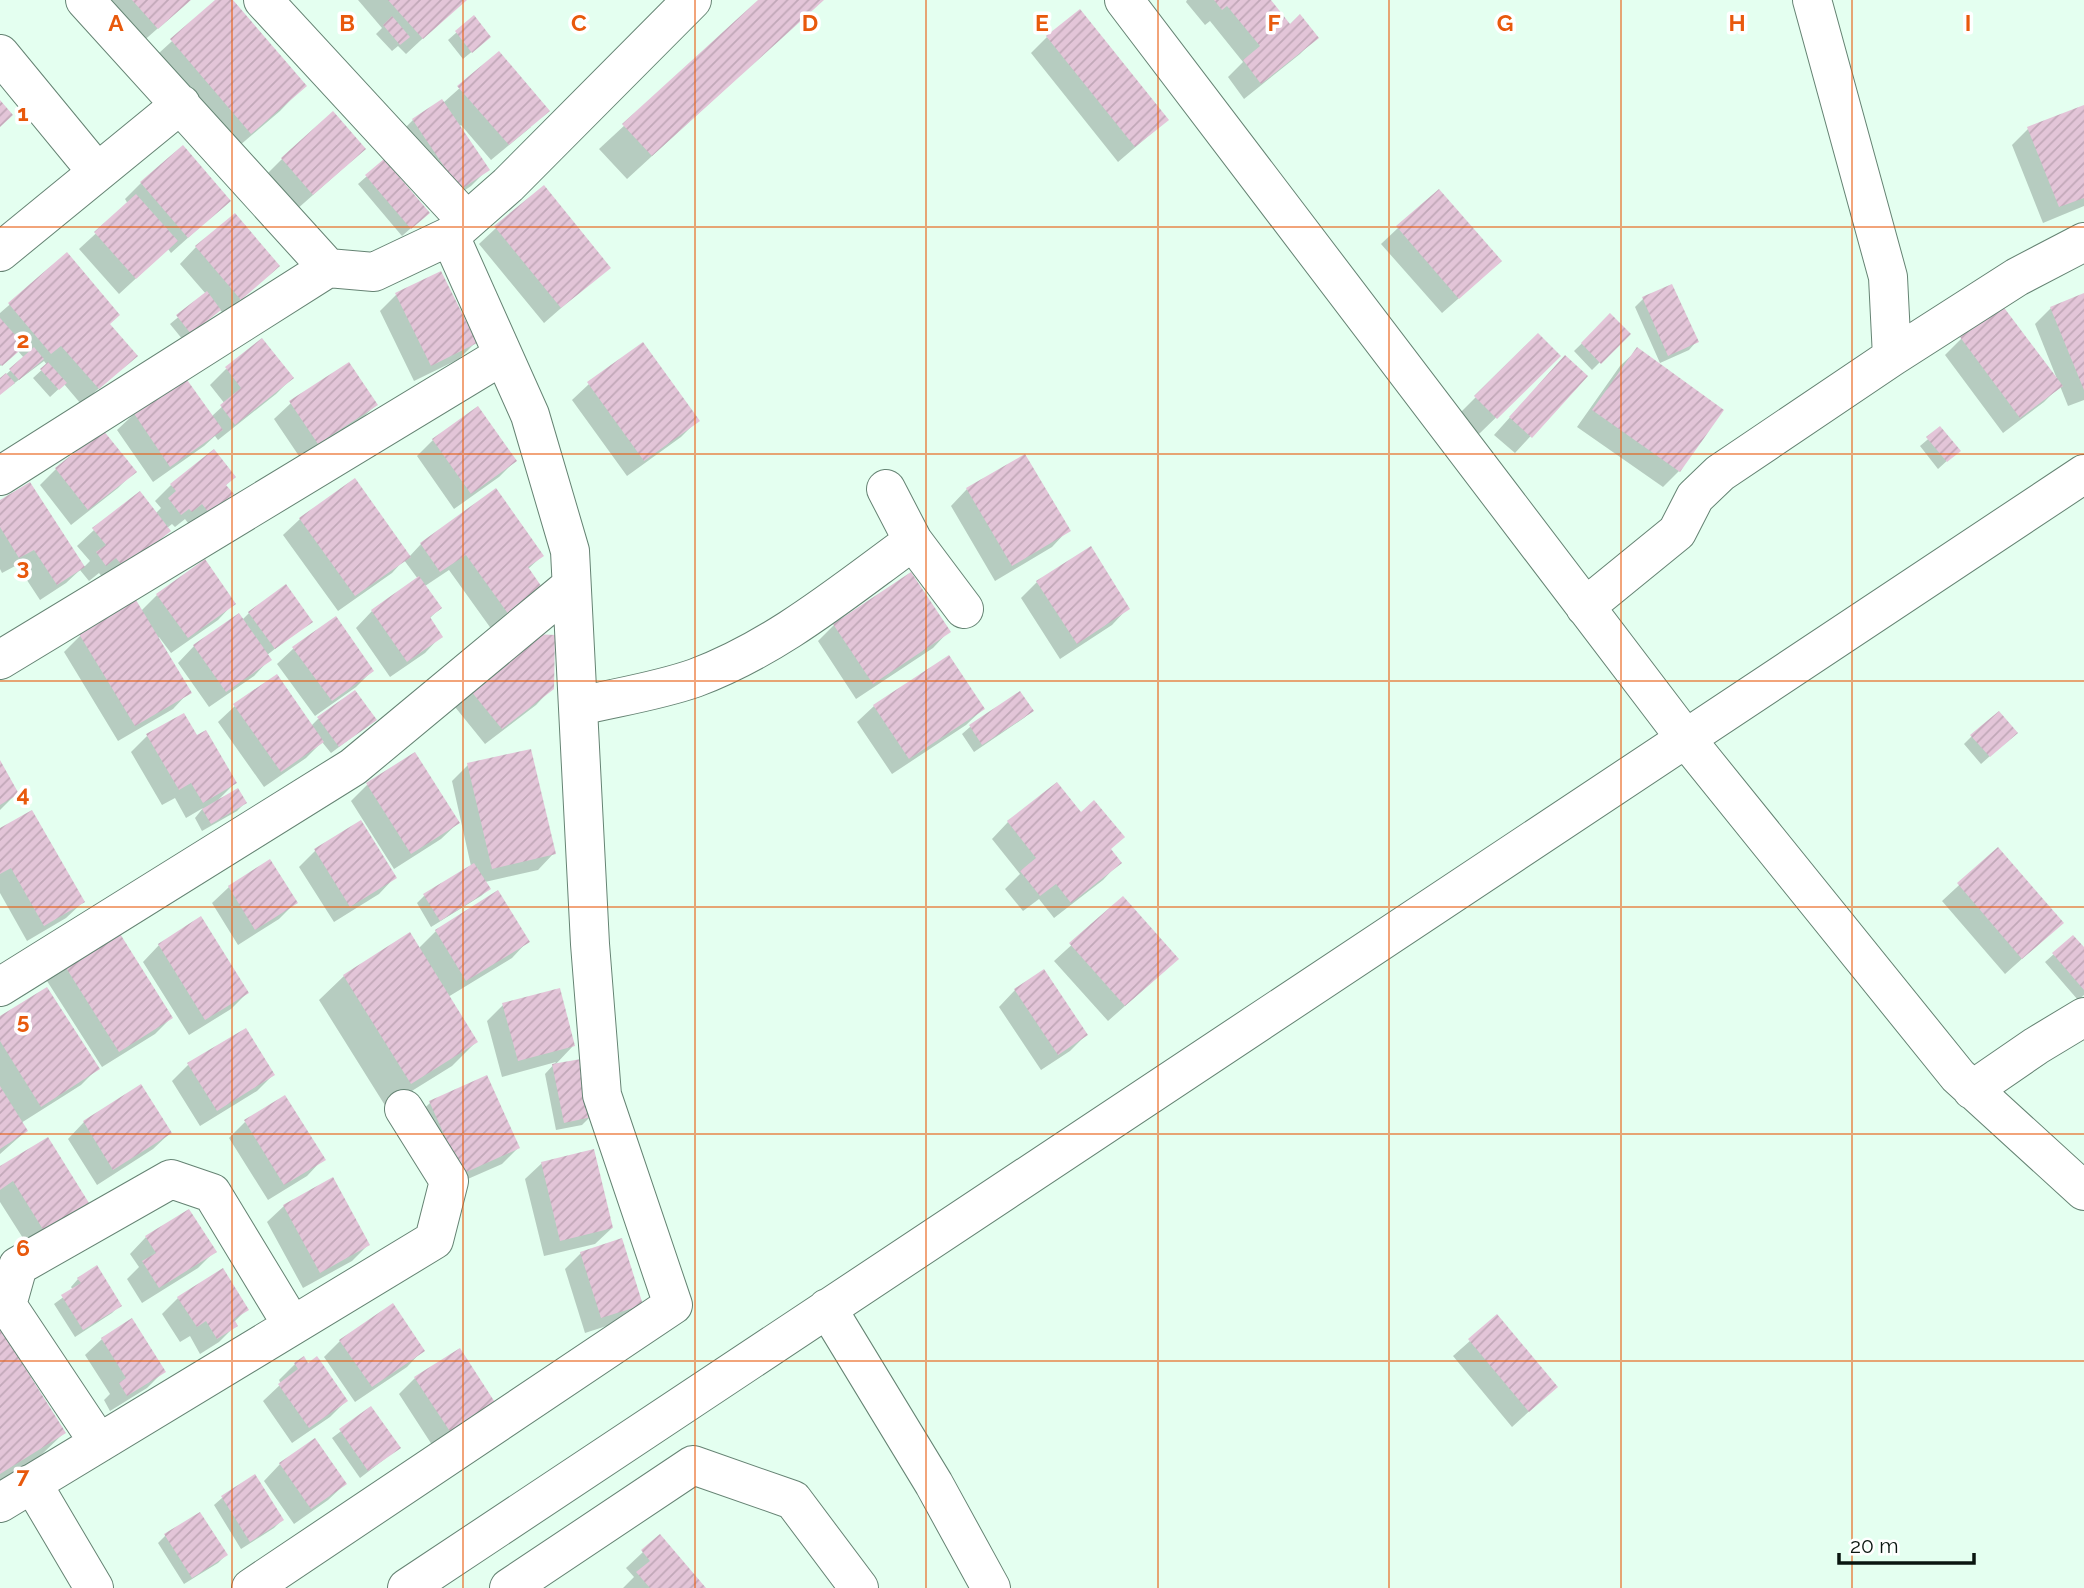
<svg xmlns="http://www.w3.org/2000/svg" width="2084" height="1588" font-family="Raleway,sans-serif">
<defs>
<pattern id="building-hatch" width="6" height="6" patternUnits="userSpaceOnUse" patternTransform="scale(1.75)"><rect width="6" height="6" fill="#e3c5d8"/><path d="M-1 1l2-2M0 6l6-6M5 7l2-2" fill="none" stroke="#c1a8b8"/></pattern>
</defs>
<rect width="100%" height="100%" fill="#e4fff0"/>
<path fill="#0003" d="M101,0H190L140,44Z
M217,0H231L304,86L280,111L226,157L147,64Z
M358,0H464L406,54L398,46L392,51L376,34L382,28Z
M760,0H822L627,179L599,149Z
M1187,0H1269L1290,26L1316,38L1300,54L1244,99L1228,77L1243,62L1210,21L1205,25L1186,2Z
M473,18L481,44L463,59L448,40Z
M1047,37L1167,120L1118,162L1031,53Z
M499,53L531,127L491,160L461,125L459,127L488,169L471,186L443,205L397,136L413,120L443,103Z
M2084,107V206L2043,223L2012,145L2028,129Z
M182,147L229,201L171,253L168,249L119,294L79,249L128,204L125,199L141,183Z
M282,159L347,165L296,210L266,175Z
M384,161L420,220L402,236L358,184Z
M496,228L608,267L544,323L479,244Z
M1398,228L1483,277L1442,313L1381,244Z
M196,247L278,266L224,314L219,309L183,340L170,324L206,294L180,264Z
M67,255L108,324L136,356L81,404L64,384L50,397L33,378L47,365L44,361L0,394V380L24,358L18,351L0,366V313Z
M1671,286L1696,342L1689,350L1660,363L1635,307L1643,299Z
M396,295L475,343L459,359L414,381L380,311Z
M2084,295V400L2068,406L2060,386L2044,402L2003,433L1945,355L1961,339L2002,307L2057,379L2035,324L2051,308Z
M1610,316L1628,334L1592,370L1574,351Z
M1538,335L1559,356L1479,434L1459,414Z
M1637,350L1679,471L1663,487L1577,427L1620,366Z
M226,369L292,378L276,394L218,440L215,436L204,446L153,482L117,430L134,414L184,379L211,417L225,404L210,385Z
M1549,374L1586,376L1515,453L1494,435Z
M589,384L697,421L681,437L627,476L572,400Z
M291,403L376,405L359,421L301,459L274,419Z
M1940,429L1950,458L1938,469L1920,446Z
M103,433L134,472L118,488L71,525L40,485L56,469Z
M433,440L515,461L499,477L454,509L417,456Z
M234,477L225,486L232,494L192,528L185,519L175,527L172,524L167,528L169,531L153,547L107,583L99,573L89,581L80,570L66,583L40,600L17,565L2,573L0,569V502L83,568L90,561L77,546L94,530L155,514L161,508L155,501L171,485Z
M354,480L409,557L421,544L496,491L542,556L527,570L542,590L492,630L449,570L425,586L440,608L429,619L441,636L425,653L390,677L356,628L372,611L418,579L404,560L392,573L338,611L283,535L300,519Z
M967,489L1068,530L1052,547L995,581L951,506Z
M1037,582L1128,608L1112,625L1060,659L1021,598Z
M157,595L234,603L218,620L171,653L159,637L157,639L189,692L173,709L118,741L64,652L80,636L141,611Z
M249,613L310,622L267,655L270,659L254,676L209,707L178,663L194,646L242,620Z
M834,625L949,631L933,648L856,699L818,641Z
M553,637L552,688L536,705L485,744L451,702Z
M294,648L372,671L356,687L315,716L277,664Z
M235,706L311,726L318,719L375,720L331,753L322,742L306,758L264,787L218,722Z
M874,706L983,709L966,725L892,774L857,722Z
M1032,711L1024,718L974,752L962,734L970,727Z
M147,736L235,783L217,801L245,803L237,811L202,831L195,818L203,808L186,818L175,798L162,805L131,752Z
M1972,736L2008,740L1981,764L1964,744Z
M0,764L17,793L0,810Z
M468,765L554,853L538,870L485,882L489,889L481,896L431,927L417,903L424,896L471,866L452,781Z
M368,784L458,823L441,839L394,869L351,801Z
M1057,784L1119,863L1103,880L1054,918L1039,899L1023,911L1005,889L1020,874L992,839L1008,822Z
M360,823L395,877L379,894L334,922L299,867L315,851Z
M0,830L83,902L66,918L27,941L0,893Z
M1998,849L2062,923L2005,974L1942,901Z
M270,861L296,902L279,919L238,945L212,903L229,887Z
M498,893L528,941L512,958L448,997L476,1042L452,1066L386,1107L319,1000L344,976L409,935L418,949L436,931Z
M1123,898L1160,975L1108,1021L1054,961Z
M2073,937L2084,949V995L2078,1000L2045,962Z
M159,945L247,993L231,1009L189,1035L143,962Z
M64,964L171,1018L155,1034L102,1067L47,981Z
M1043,971L1086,1035L1070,1051L1041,1070L999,1007L1015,990Z
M503,1005L573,1046L554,1066L590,1117L582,1125L556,1130L545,1074L556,1062L502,1077L487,1021Z
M0,1018L97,1069L81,1085L21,1123L26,1131L0,1154Z
M188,1065L273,1075L257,1091L200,1126L172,1081Z
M430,1103L518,1148L502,1164L445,1189L413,1119Z
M84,1122L170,1133L153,1149L97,1185L68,1139Z
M245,1122L323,1159L307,1176L268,1200L229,1138Z
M542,1163L612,1228L595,1244L544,1256L525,1179Z
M0,1168L87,1202L71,1219L28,1246L0,1202Z
M284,1206L368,1245L352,1261L303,1288L267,1222Z
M146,1237L214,1252L198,1268L142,1303L127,1279L139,1267L130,1254Z
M581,1253L641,1304L625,1320L585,1333L565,1269Z
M78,1279L120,1305L112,1313L75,1337L54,1304L73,1290L71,1287Z
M178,1298L247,1309L234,1322L236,1325L219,1342L200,1354L190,1336L180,1342L162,1314Z
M1497,1317L1556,1387L1512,1427L1453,1356Z
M0,1331L64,1433L39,1457L0,1482Z
M102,1339L164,1371L147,1388L110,1411L104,1400L110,1394L85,1355Z
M340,1341L423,1350L407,1367L355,1402L324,1357Z
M295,1364L307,1365L346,1401L330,1417L292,1443L263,1401L281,1384L279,1380Z
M415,1378L480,1423L436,1451L399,1394Z
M370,1409L399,1448L360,1478L332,1438Z
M280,1464L345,1484L328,1500L294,1524L264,1481Z
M255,1477L282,1520L274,1528L241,1549L214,1505L222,1498Z
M165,1536L226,1555L218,1563L184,1584L158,1543Z
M660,1536L704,1588H623L634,1577L626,1568Z"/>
<path fill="url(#building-hatch)" d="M132,0H191L158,29Z
M215,0H233L307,86L251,134L170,39Z
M388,0H467L423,39Z
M758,0H824L652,156L622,124Z
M1214,0H1271L1290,24L1300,14L1319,38L1261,84L1243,60L1260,46L1227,6L1222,10Z
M1080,9L1169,120L1135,147L1046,36Z
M474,15L491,37L472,53L455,31Z
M392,16L410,37L400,45L383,25Z
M499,51L550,111L509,145L457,86Z
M442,99L490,170L460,190L412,119Z
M0,100L13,115L0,127Z
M2084,105V198L2059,207L2027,127Z
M333,111L366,149L313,195L281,158Z
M183,145L231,201L188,238L140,182Z
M384,159L430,213L411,229L365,175Z
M544,185L611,268L561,308L494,226Z
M1439,189L1502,261L1459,299L1396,226Z
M136,194L178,241L136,279L94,232Z
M235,213L280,266L241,300L195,246Z
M67,252L120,315L110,324L138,356L99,389L61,346L51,354L8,303Z
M441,271L477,343L431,366L395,293Z
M1672,284L1699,342L1668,356L1642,297Z
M207,291L221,310L191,334L176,315Z
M2084,293V390L2050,307Z
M2002,305L2063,386L2020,418L1960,337Z
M1610,313L1631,334L1601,364L1581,343Z
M0,318L25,346L2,366L0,364Z
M1538,333L1561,356L1497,419L1474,396Z
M262,338L294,378L235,425L220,405L241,388L225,367Z
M643,342L700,421L644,461L587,382Z
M34,347L44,359L19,380L9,369Z
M1637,347L1724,410L1680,472L1592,410Z
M1565,355L1588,376L1532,438L1509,417Z
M48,362L67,383L59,390L40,369Z
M349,362L378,405L318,444L289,401Z
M6,373L15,383L0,395V378Z
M185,377L223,430L170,467L133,412Z
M478,406L517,461L471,494L432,439Z
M1940,426L1961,451L1947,462L1926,437Z
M103,430L137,472L88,510L55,468Z
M214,449L236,477L226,485L234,494L209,513L202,504L192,512L189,509L181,515L168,498L176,491L170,484Z
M1025,454L1071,531L1012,566L966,488Z
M355,478L411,557L355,596L299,518Z
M30,482L85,567L57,585L34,550L19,558L0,527V500Z
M496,488L544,556L528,567L544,590L509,615L466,555L440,572L420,543Z
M140,491L171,531L124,568L116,558L106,566L96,552L106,545L92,528Z
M1091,546L1130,609L1077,644L1036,581Z
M205,559L236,604L188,638L156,594Z
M911,572L951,632L873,684L833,624Z
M419,576L442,608L430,617L443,637L407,662L371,610Z
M286,584L313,622L275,649L248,612Z
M136,600L192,693L135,726L79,634Z
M239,613L272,660L226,692L193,645Z
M336,616L374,671L332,701L292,647Z
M534,634L555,635L554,689L502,729L466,685Z
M949,655L985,709L909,759L873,705Z
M277,674L324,742L281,772L233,704Z
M355,690L377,720L339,747L317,717Z
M1020,691L1034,711L982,745L969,725Z
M1999,711L2018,733L1990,757L1970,735Z
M184,713L197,735L206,730L237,783L203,803L191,783L179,790L146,734Z
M531,749L556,854L492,869L467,763Z
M415,752L460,823L411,854L366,783Z
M0,760L19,794L0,805Z
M1057,782L1081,812L1094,800L1125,837L1111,849L1122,863L1071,903L1056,884L1040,896L1020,871L1036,858L1007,821Z
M238,788L247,803L211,824L202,809Z
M32,810L85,902L44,926L11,868L0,874V828Z
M361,820L397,878L350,907L314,849Z
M1998,847L2064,923L2022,959L1957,883Z
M270,859L298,903L255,930L228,886Z
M474,863L491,889L440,921L423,894Z
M498,890L530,942L466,981L435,930Z
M1123,896L1179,959L1125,1006L1069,943Z
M201,916L249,993L205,1020L158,944Z
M117,929L173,1018L119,1052L63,963Z
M410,932L478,1042L411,1084L343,975Z
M2073,935L2084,947V990L2052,953Z
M1044,969L1088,1035L1058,1055L1014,989Z
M47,987L100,1069L41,1107L0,1041V1016Z
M560,988L575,1046L518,1061L502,1003Z
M246,1028L275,1075L217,1111L187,1063Z
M581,1059L592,1117L564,1123L552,1064Z
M487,1075L520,1148L462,1174L429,1101Z
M141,1084L172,1133L113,1170L83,1121Z
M0,1086L28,1131L0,1149Z
M285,1095L326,1160L284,1185L244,1120Z
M48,1137L89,1203L44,1231L13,1181L0,1190V1166Z
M594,1149L613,1228L560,1241L541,1162Z
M333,1177L370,1245L320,1273L283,1205Z
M189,1209L217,1252L159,1288L142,1261L156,1253L145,1236Z
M622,1238L643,1305L601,1318L580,1252Z
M97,1265L122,1306L83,1330L61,1295L81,1283L77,1278Z
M223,1268L249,1310L234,1319L238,1326L217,1339L206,1321L197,1327L177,1297Z
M393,1303L425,1351L372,1387L339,1340Z
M1497,1314L1558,1387L1529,1412L1468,1339Z
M132,1318L166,1372L127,1396L119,1383L126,1378L101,1338Z
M0,1328L66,1433L0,1474Z
M460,1348L498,1407L453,1436L414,1377Z
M304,1356L308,1363L317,1356L348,1401L309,1428L278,1384L298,1369L294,1363Z
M371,1406L401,1448L368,1471L339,1429Z
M315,1438L347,1484L311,1509L279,1463Z
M255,1474L284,1520L250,1542L221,1496Z
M200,1512L228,1555L192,1578L164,1534Z
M660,1534L706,1588H650L636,1572L650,1561L641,1550Z"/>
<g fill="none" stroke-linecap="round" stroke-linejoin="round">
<g stroke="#658373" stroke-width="40">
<path id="minor" d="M85,0L328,268
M263,0L467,221
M1124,0L1686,739L1958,1076L2084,1191
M1812,0L1888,277L1892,357
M0,54L97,172
M0,252L181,104
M0,476L328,268L374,272L450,236L508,185L692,0
M886,489L913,541L964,609
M1585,607L1677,532L1695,497L1720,473L1892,357L2017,277L2084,242
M0,660L503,355
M580,706C618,697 658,691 695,678C776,648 844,591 913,541
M0,987L353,767L571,586
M1972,1090L2036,1046L2084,1017
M827,1308L934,1484L991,1588
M99,1443L7,1305L18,1266L171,1179L212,1193L292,1325
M32,1483L94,1588
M0,1503L434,1240L449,1181L404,1109
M251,1588L673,1305L602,1095L590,944L570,551L530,415L450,236
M407,1588L2084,474
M509,1588L693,1465L793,1500L859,1588"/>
</g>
<use href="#minor" stroke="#fff" stroke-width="38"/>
</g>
<path fill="none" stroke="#e8590c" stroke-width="2" stroke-opacity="0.55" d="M232,0V1588M463,0V1588M695,0V1588M926,0V1588M1158,0V1588M1389,0V1588M1621,0V1588M1852,0V1588M0,227H2084M0,454H2084M0,681H2084M0,907H2084M0,1134H2084M0,1361H2084"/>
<g font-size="23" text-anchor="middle" font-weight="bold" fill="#e8590c" stroke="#fff" stroke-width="7" stroke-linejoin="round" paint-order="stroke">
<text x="116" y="31">A</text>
<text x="347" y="31">B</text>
<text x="579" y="31">C</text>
<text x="810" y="31">D</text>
<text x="1042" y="31">E</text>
<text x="1274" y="31">F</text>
<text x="1505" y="31">G</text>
<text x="1737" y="31">H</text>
<text x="1968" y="31">I</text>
<text x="23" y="121">1</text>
<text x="23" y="348">2</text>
<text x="23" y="575">3</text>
<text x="23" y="802">4</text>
<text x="23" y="1029">5</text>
<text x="23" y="1256">6</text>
<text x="23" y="1483">7</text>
</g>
<path d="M1839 1553v10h135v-10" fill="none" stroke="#0a1610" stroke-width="3.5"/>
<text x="1850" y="1553" font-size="21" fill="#0a1610" stroke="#ffffff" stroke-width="5" paint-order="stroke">20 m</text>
</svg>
